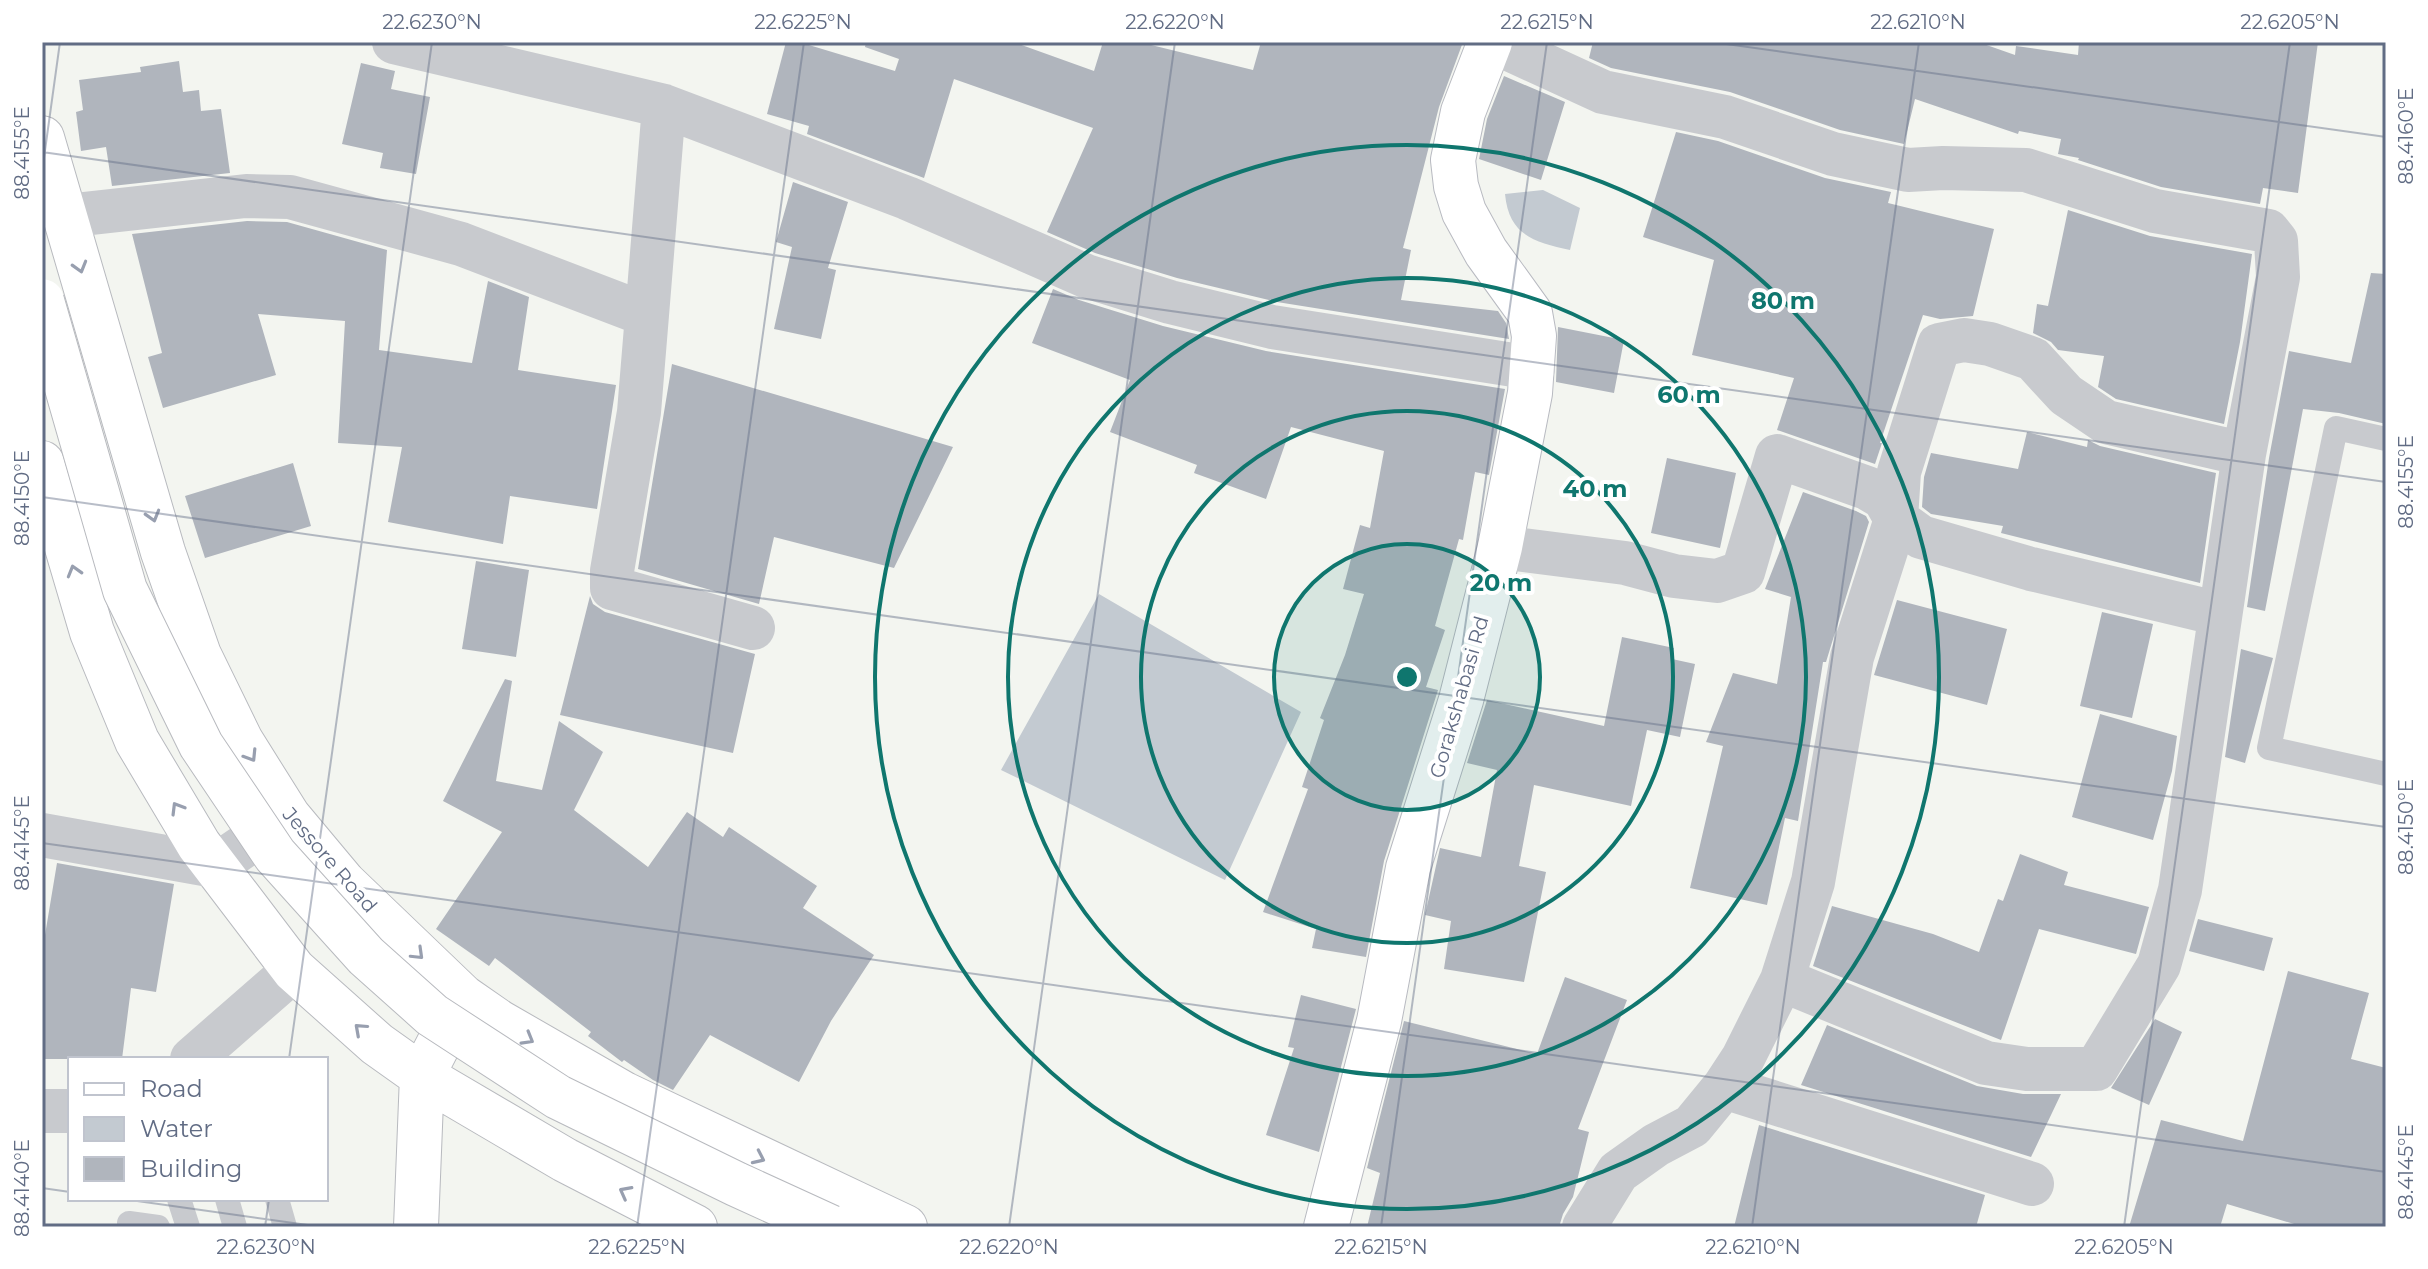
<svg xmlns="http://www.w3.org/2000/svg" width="2428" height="1269" font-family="Montserrat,sans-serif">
<rect width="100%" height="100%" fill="#f3f5f0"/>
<path fill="#c3cad1" d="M1543,190L1580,208L1570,250C1535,242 1509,236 1505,194Z
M1099,594L1301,712L1225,880L1001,770Z"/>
<path fill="#b0b5bd" d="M786,42H799L895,71L899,59L865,47L866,42H1013L1094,71L1103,42H1139L1253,70L1261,42H1463L1439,107L1403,248L1411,250L1401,300L1498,311L1506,323L1509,339L1277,302L1177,278L1095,253L1047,232L1093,128L954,79L924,178L807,134L809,126L767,114Z
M1593,42H1978L2015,55L2016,46L2078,55L2079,42H2318L2298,193L2263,188L2260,204L2161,187L2078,160L2079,158L2058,154L2061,139L2019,131L2018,134L1915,99L1904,144L1840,130L1730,92L1611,68L1589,58Z
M179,61L183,92L199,90L201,111L221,109L230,173L112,186L106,147L81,151L76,112L83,110L79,80L141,72L140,67Z
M361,63L395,71L391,89L430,97L416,174L380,168L383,153L342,144Z
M1504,76L1565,102L1541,180L1479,159L1487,119Z
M1676,132L1718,141L1825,178L1891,192L1888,203L1994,229L1973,316L1940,319L1923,315L1880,443H1882L1875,464L1777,430L1794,378L1692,355L1714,260L1643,237Z
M793,182L848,202L828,268L836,270L821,339L774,329L792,247L776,242Z
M2068,210L2150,236L2252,254L2240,342L2224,424L2116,399L2098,387L2104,356L2058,350L2051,342L2033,333L2037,304L2048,306Z
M247,221L287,222L387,250L379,350L472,363L488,281L529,297L518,370L616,385L597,509L510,496L503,544L388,522L402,447L338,443L345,321L258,314L276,375L163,408L148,357L162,353L132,234Z
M2371,273L2386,274V424L2339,413L2303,409L2265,611L2247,607L2269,458L2289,351L2351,363Z
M1053,289L1079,300L1163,326L1266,351L1505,389L1489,475L1475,472L1463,540L1459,539L1435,626L1445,630L1426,687L1438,690L1384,861L1366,957L1312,948L1316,929L1263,912L1308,789L1302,787L1324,720L1320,718L1345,655L1364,594L1343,589L1360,525L1370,528L1384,451L1291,427L1266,499L1194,473L1197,465L1110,432L1130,380L1032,343Z
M1558,327L1624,340L1614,393L1556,382Z
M672,364L953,447L894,568L774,537L759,604L638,569Z
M2027,432L2087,447L2088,440L2100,446L2216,473L2200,583L2001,533L2003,526L1931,514L1922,507L1924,477L1931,453L2018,469Z
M1667,458L1736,473L1720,548L1651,533Z
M293,463L311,526L205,558L185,496Z
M1803,492L1856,511L1866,516L1869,522L1826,662H1823L1798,821L1785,818L1767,905L1690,888L1723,746L1706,742L1733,673L1777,684L1791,597L1765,589Z
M476,561L529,570L516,657L462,649Z
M590,596L593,604L605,612L755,654L733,753L560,715Z
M1897,600L2007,629L1987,705L1874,675Z
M2102,612L2153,624L2132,718L2080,706Z
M1622,637L1674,648L1672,659L1695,664L1680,737L1647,730L1631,806L1534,785L1519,866L1546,872L1524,982L1444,969L1451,921L1425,915L1440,848L1481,857L1497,770L1467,763L1487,700L1604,726Z
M2241,649L2273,658L2245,763L2225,757Z
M505,679L512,681L496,781L542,790L559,721L603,752L574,810L648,867L687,812L723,837L729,827L817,886L803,908L874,955L831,1021L799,1082L710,1035L673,1090L653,1080L624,1060L622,1062L588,1036L591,1032L495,958L489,966L436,929L502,832L443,801Z
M2100,714L2177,736L2172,771L2153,840L2072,817Z
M2020,854L2068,872L2064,885L2149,907L2136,954L2039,929L2001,1040L1813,966L1832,906L1933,934L1979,952L1998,899L2003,901Z
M57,863L174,884L156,992L131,988L122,1059H42V953Z
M2198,919L2273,938L2264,971L2189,951Z
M2288,971L2369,993L2351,1059L2386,1068V1227H2304L2227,1204L2220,1227H2129L2161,1120L2243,1141Z
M1565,977L1627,1000L1578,1129L1589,1132L1573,1197L1563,1214L1559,1227H1367L1380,1173L1367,1168L1404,1021L1537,1054Z
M1301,995L1356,1009L1319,1152L1266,1135L1294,1048L1288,1047Z
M2155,1019L2182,1032L2149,1105L2111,1088Z
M1827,1025L1977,1086L2023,1094H2061L2031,1157L1801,1085Z
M1759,1125L1985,1195L1976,1227H1734Z"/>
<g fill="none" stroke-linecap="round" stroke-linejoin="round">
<g stroke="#b8bac1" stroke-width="46">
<path id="secondary" d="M1326,1227L1379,1021L1408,868L1461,700L1500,547L1530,393L1534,336L1530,313L1486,252L1464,212L1456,186L1453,160L1463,112L1490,42"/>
</g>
<g stroke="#b8babf" stroke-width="46">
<path id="primary" d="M42,138L163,552L199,655L241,741L288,816L344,883L463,997L499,1022L624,1094L905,1227
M42,463L92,632L137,741L199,845L294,970L377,1044L422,1076L565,1160L695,1227
M416,1227L422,1076L463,997"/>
</g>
<path stroke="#c8cace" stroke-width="24" d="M2386,439L2336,428L2269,748L2386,774
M179,1199L188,1227
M227,1199L235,1227
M277,1199L285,1227
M129,1223L158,1227"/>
<path stroke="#c8cace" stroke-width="44" d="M394,42L664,106L907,198L1086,276L1170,302L1272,327L1533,368
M1494,42L1603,92L1725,117L1833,154L1908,170L1943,168L2026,170L2155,211L2268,231L2276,241L2278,277L2244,454L2180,890L2159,965L2096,1069H2027L1986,1063L1782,980
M65,216L246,196L290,197L461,244L647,315L639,412L612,571V588L753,628
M647,315L664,106
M1500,547L1625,563L1674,576L1717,581L1743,572L1777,456L1867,488L1884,498L1896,519L1921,537L2031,569L2220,614
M42,835L215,866L288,816
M192,1059L294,970
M1724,1087L2032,1184
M42,1111H70
M1584,1227L1618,1172L1656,1145L1692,1126L1724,1087L1743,1058L1782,980L1813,882L1852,657L1896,519L1899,472L1939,345L1964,340L1990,344L2033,359L2066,395L2106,422L2244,454"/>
<use href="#secondary" stroke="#fff" stroke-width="44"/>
<use href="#primary" stroke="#fff" stroke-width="44"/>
<g stroke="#b8babf" stroke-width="46" stroke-linecap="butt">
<path id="primary-bridge" d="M42,301L125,590L201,745L275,855L366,956L432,1015L558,1097L736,1184L830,1227"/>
</g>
<use href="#primary-bridge" stroke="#fff" stroke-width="44"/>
</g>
<defs><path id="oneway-chevron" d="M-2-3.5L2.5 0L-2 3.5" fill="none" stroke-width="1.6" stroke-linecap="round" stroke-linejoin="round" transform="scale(2)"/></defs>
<g stroke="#989faf">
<use href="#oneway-chevron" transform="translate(80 267) rotate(74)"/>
<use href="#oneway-chevron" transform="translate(153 516) rotate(74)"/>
<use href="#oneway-chevron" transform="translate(74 571) rotate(-106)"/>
<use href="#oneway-chevron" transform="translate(251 756) rotate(58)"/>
<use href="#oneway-chevron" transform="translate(177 808) rotate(-121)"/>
<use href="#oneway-chevron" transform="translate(418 954) rotate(44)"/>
<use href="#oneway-chevron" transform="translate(360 1029) rotate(-138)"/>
<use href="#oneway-chevron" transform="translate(528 1039) rotate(30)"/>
<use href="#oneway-chevron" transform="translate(759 1158) rotate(25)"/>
<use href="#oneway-chevron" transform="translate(625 1192) rotate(-152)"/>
</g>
<path fill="none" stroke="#616c84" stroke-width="2" stroke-opacity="0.45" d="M1712,42L2386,137M42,152L2386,482M42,172L60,42M42,497L2386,827M42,843L2386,1172M289,1059L432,42M42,1188L70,1192M123,1199L322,1227M265,1227L269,1199M637,1227L804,42M1009,1227L1175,42M1381,1227L1547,42M1752,1227L1919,42M2124,1227L2290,42"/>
<circle cx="1407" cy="677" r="133" fill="#0f766e" fill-opacity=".12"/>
<g fill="none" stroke="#0f766e" stroke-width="4">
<circle cx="1407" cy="677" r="133"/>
<circle cx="1407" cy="677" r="266"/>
<circle cx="1407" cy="677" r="399"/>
<circle cx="1407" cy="677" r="532"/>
</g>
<g text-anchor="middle" stroke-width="8" stroke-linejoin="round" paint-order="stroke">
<g font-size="20" fill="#616c84" stroke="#fff">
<text transform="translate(1459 697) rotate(-74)" y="7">Gorakshabasi Rd</text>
<text transform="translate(330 860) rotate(49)" y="7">Jessore Road</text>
</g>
</g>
<circle cx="1407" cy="677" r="12" fill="#0f766e" stroke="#fff" stroke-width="4"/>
<g font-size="24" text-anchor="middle" font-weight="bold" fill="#0f766e" stroke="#fff" stroke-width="8" stroke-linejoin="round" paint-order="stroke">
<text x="1783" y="309">80 m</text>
<text x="1689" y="403">60 m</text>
<text x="1595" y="497">40 m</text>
<text x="1501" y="591">20 m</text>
</g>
<rect width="2428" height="1269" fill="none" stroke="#ffffff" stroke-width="88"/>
<rect x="68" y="1057" width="260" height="144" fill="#ffffff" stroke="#c0c4ce" stroke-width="2"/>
<rect x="84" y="1083" width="40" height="12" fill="#ffffff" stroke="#c0c4ce" stroke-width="2"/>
<text x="140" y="1097" font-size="24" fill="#616c84">Road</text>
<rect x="84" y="1117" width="40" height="24" fill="#c3cad1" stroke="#c0c4ce" stroke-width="2"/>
<text x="140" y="1137" font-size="24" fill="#616c84">Water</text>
<rect x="84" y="1157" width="40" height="24" fill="#b0b5bd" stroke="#c0c4ce" stroke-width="2"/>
<text x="140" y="1177" font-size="24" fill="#616c84">Building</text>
<rect x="44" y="44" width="2340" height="1181" fill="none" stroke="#616c84" stroke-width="3"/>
<g font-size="20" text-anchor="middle" fill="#616c84">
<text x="432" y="29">22.6230°N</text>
<text x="803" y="29">22.6225°N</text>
<text x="1175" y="29">22.6220°N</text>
<text x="1547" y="29">22.6215°N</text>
<text x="1918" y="29">22.6210°N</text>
<text x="2290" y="29">22.6205°N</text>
<text transform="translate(2406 136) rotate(-90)" y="7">88.4160°E</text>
<text transform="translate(22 153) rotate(-90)" y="7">88.4155°E</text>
<text transform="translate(2406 482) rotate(-90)" y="7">88.4155°E</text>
<text transform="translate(22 498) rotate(-90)" y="7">88.4150°E</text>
<text transform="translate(2406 827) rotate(-90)" y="7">88.4150°E</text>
<text transform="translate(22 843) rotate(-90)" y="7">88.4145°E</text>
<text transform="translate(2406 1172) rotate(-90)" y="7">88.4145°E</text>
<text transform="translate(22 1188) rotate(-90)" y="7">88.4140°E</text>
<text x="266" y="1254">22.6230°N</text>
<text x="637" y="1254">22.6225°N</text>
<text x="1009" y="1254">22.6220°N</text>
<text x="1381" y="1254">22.6215°N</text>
<text x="1753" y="1254">22.6210°N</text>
<text x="2124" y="1254">22.6205°N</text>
</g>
</svg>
